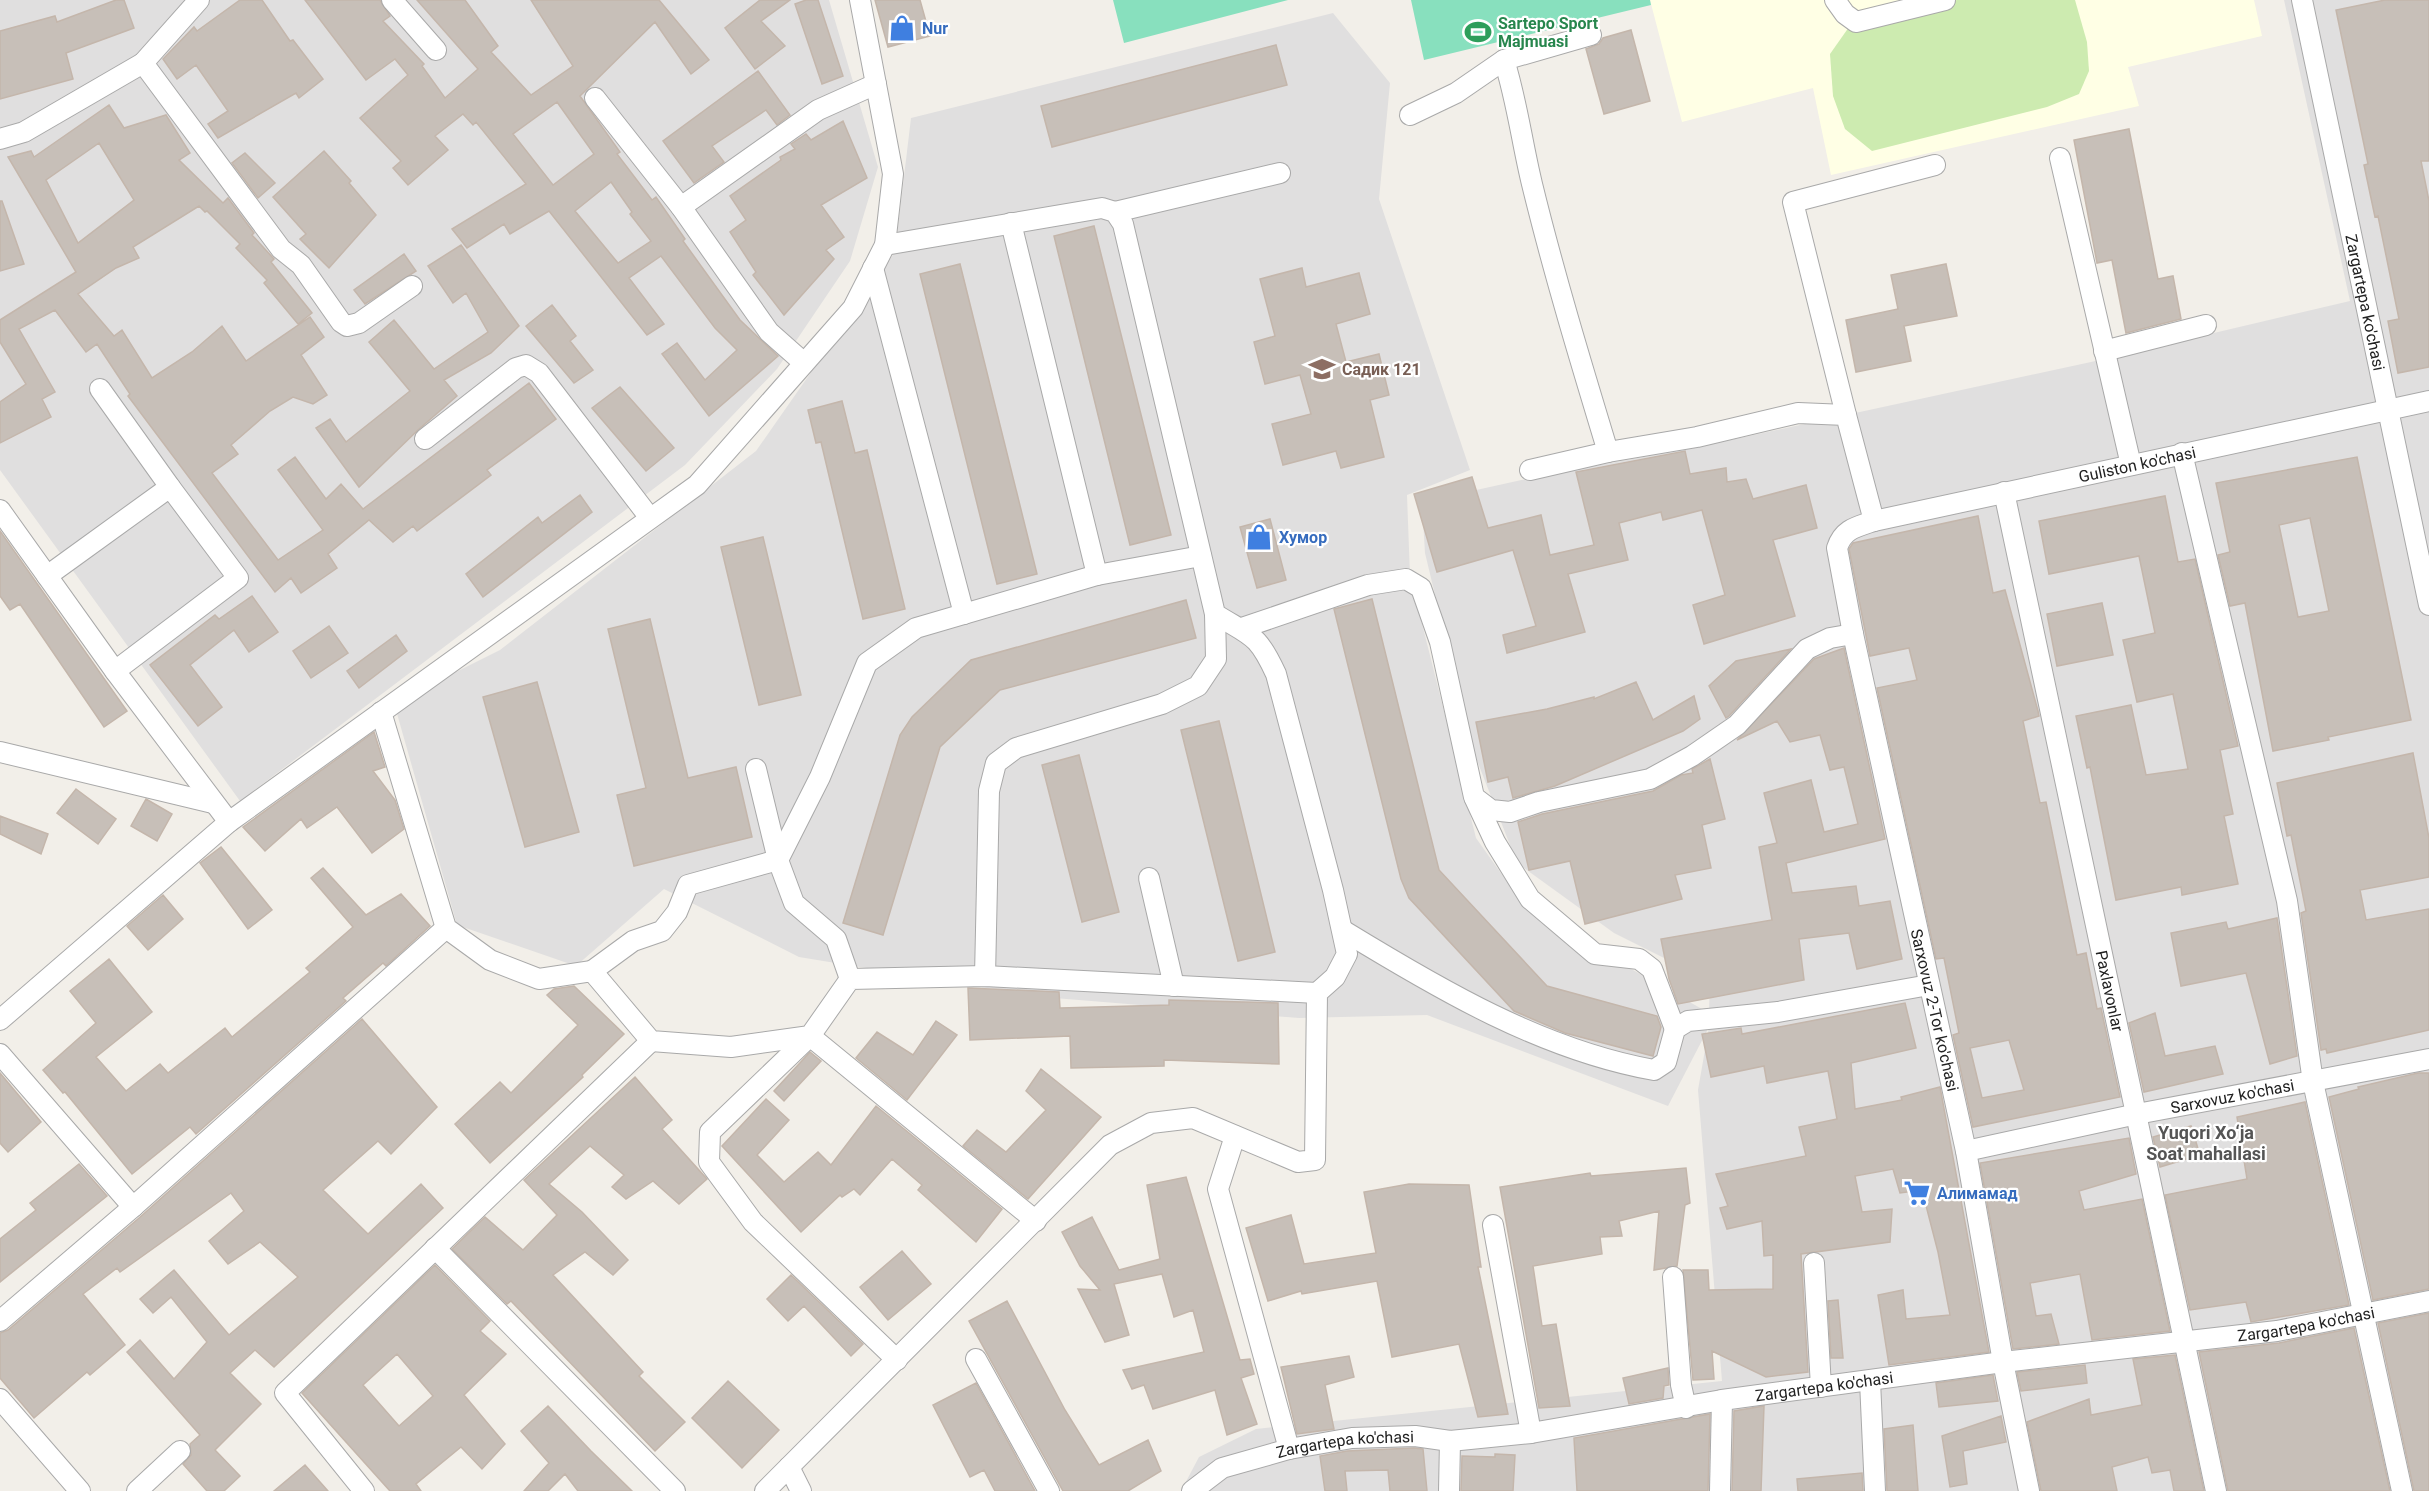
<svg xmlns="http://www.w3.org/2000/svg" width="2429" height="1491" font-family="Roboto,sans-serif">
<rect width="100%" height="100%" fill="#f2efe9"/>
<path fill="#e0dfdf" d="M0,0H829L878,167L850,261L777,369L685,465L240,801L0,470Z
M2284,0H2429V1491H1181L1199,1457L1256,1429L1722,1381L1698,1090L1709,1027L1668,1106L1427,1015L1299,1018L1042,997L799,957L664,889L576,966L457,925L394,703L500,650L756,451L895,252L911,118L1333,13L1390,83L1379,199L1470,470L1407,495L1410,576L1476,838L1527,910L1709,1013L1710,981L1614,933L1517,863L1471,745L1425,553L1422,502L1548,474L1684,450L2091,362L2350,301Z"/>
<path fill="#ffffe5" d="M1650,0H2254L2262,36L2128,67L2139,106L1831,175L1813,88L1682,122Z"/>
<path fill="#cdebb0" d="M1957,0H2075L2087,42L2089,71L2079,94L2047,107L1872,151L1845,129L1833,96L1830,54L1849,27Z"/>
<path fill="#88e0be" d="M1113,0H1288L1124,43Z
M1411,0H1650L1651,5L1424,60Z"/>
<path fill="#c7bfb8" stroke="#c4b6ab" stroke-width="1.5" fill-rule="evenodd" d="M116,0H124L134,28L66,53L73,79L0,99V31L55,16L57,22Z
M240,0H262L290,41L293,40L323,79L299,98L296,93L218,138L208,124L228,111L196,65L177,79L163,59L194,27L197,31Z
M305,0H380L390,16L383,21L424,64L422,66L445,98L478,69L417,0H465L498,46L491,52L531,95L573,66L531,0H659L709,60L691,74L655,22L580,96L620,152L617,154L652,200L656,197L685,239L683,241L740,320L778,356L709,416L662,354L677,343L705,380L737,350L715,328L661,256L629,278L664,324L647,335L549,211L510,234L504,224L467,248L452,229L526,184L476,122L473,125L463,114L435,136L448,150L408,185L393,168L401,161L360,118L408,75L395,59L366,80ZM557,102L594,154L553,185L513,134ZM611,182L632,212L630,214L651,241L618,263L575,211Z
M760,0H790L761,21L785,46L755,69L725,28Z
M806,0H818L843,76L822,84L795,4Z
M875,0H920L930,36L888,47Z
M2385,0H2429V161H2421L2429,201V367L2398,373L2388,321L2399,319L2378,216L2375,217L2364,165L2368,164L2336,10Z
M1631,30L1650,101L1604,114L1586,49L1599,44L1603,38Z
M1276,45L1287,85L1052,147L1041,106Z
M758,71L790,115L777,125L766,110L712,146L724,162L694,183L663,141Z
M109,105L124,128L166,115L190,153L179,160L223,203L228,198L254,233L252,235L274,259L271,262L312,313L298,324L264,283L267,280L236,248L240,244L207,211L205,212L199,206L133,247L139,258L116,268L78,294L114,336L122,330L152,378L192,352L222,326L246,361L310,317L324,337L301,355L327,395L313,404L293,397L270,411L231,445L238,454L212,473L278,560L323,530L278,470L295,457L326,499L341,484L363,509L529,383L556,419L487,470L491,475L417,531L413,526L393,542L369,520L328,554L337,568L301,593L291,578L275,592L128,396L130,394L97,344L86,352L55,310L19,329L55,392L42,399L51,417L0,443V402L26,384L0,342V320L76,272L8,157L31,151L34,157ZM99,143L134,200L78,243L46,180Z
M843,121L867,178L821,205L844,237L826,250L834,259L784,315L753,275L756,272L730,232L746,220L730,196L781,160L780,157L795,149L791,144L806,134L811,140Z
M2129,129L2158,279L2173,276L2181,319L2126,333L2112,260L2097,263L2074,140Z
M324,151L351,181L349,183L376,215L329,268L300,239L306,234L273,197Z
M245,153L275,183L258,198L232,163Z
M0,201H2L24,264L0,271Z
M1094,226L1171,535L1130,545L1054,236Z
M461,245L519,326L491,353L444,380L457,396L418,430L359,487L316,428L330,419L346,442L410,391L369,342L394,320L434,369L488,332L466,293L453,303L428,266Z
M404,254L416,271L365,304L354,290Z
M960,264L1037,574L997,584L920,274Z
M1946,264L1957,316L1904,326L1911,361L1856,372L1846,320L1898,309L1891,275Z
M1302,268L1306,287L1359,273L1370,314L1336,324L1346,362L1379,354L1389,395L1370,400L1384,457L1341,468L1336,451L1283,465L1272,424L1311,414L1300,375L1265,384L1254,342L1275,336L1260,279Z
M552,305L576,336L570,341L593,370L574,383L526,326Z
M620,387L674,448L646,471L592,408Z
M842,401L855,453L867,450L905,609L863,619L821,442L816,443L808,410Z
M1685,451L1690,474L1726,468L1727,482L1746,479L1753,499L1806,485L1817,528L1773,540L1795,616L1704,644L1693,605L1725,595L1702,510L1663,520L1661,512L1619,523L1628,560L1568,574L1585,632L1507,653L1503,635L1536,626L1513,550L1437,572L1414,494L1472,477L1488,528L1541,515L1550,555L1594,545L1576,472Z
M2357,457L2411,720L2328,737L2329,740L2273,751L2245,603L2230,606L2218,555L2230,552L2216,483ZM2310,518L2329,611L2298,617L2279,525Z
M580,495L592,512L483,597L466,574L538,517L542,523Z
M2165,496L2178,562L2195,559L2238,746L2220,750L2233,814L2224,816L2238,884L2182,895L2181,887L2116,900L2090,767L2087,768L2076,716L2131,705L2146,775L2188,769L2173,694L2137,702L2123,640L2155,633L2139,556L2049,574L2039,521Z
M1978,516L1993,593L2005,590L2038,711L2039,716L2023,721L2040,803L2046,802L2077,955L2086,953L2097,1009L2101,1008L2120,1097L1973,1127L1953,1035L1959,1033L1944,958L1936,959L1877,688L1917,680L1909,648L1870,656L1849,549L1853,543ZM2009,1040L2024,1090L1982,1098L1970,1048Z
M1270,519L1286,580L1257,588L1240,527Z
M0,531L127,711L104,727L20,604L10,610L0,596Z
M763,537L801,695L759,705L721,547Z
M252,596L278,632L249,652L234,630L190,665L222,707L198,726L150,665L215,615L219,619Z
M1372,599L1439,870L1547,986L1657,1016L1661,1027L1653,1056L1565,1033L1514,1011L1409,898L1401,879L1334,609Z
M1186,600L1196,638L1000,690L940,747L883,935L843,923L900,735L912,717L971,660Z
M2102,603L2113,655L2057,666L2047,614Z
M650,619L688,778L736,767L752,837L634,866L617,795L646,788L608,629Z
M329,626L348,653L311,678L293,651Z
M396,635L407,651L359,688L347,671Z
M1844,648L1885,839L1786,863L1792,893L1856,886L1859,906L1890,901L1902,959L1857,969L1849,933L1799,939L1804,980L1678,1004L1669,979L1661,939L1772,920L1759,847L1777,843L1764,793L1811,780L1824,832L1858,824L1844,767L1830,770L1820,735L1790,742L1777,721L1737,740L1814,659Z
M1791,649L1729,716L1726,718L1709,686L1736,661Z
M537,682L579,832L525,847L483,697Z
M1636,682L1653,720L1694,696L1700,719L1683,731L1555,786L1513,798L1508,777L1488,782L1476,722L1547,709L1594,697V699Z
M1219,721L1275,952L1238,961L1181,730Z
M374,732L385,767L373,771L395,800L404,829L372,853L337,807L307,828L301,819L265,851L243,827Z
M2413,753L2429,838V877L2360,890L2366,920L2429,909V1030L2327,1053L2326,1049L2321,1050L2301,913L2306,911L2291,835L2287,836L2277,783Z
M1079,755L1119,912L1082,922L1042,765Z
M1710,759L1725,819L1702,825L1711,868L1675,875L1682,899L1585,924L1570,861L1529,870L1518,822L1542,814L1653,791L1681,775L1693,773L1692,769Z
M76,789L116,819L98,844L57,813Z
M146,799L172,814L157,841L131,826Z
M0,816L48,834L41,854L0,834Z
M221,847L272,910L248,929L200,863Z
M323,868L366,915L401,894L430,926L386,966L383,963L343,998L346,1001L196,1134L190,1127L132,1174L65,1092L63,1093L43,1070L96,1023L70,991L109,959L152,1012L96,1057L126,1091L160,1064L168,1073L225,1028L232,1037L310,972L306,968L353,927L311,878Z
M163,895L183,919L148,950L127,926Z
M2277,918L2297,1056L2270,1064L2246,973L2181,986L2171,933L2226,922L2228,929Z
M574,986L624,1034L582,1075L583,1077L490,1163L455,1124L500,1082L511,1093L578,1025L547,995L554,989Z
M968,988L1059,992L1060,1008L1169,1005V1000L1278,1003L1279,1064L1164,1060V1066L1071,1068L1070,1036L970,1040Z
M1905,1003L1916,1048L1851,1063L1855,1109L1902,1100L1901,1097L1940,1087L1989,1352L1889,1365L1878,1295L1903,1290L1906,1319L1950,1315L1938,1252L1922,1190L1900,1193L1893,1169L1855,1176L1862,1212L1892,1209L1890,1242L1801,1254L1808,1372L1766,1377L1712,1351L1714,1379L1693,1380L1683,1270H1708L1709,1290L1773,1289V1255L1764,1256L1762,1221L1727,1229L1720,1208L1728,1206L1716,1174L1806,1156L1799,1127L1837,1119L1828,1071L1767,1083L1764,1066L1711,1077L1702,1034L1741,1028L1742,1034Z
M2155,1013L2165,1056L2215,1046L2223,1074L2144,1092L2129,1023Z
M362,1019L437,1107L391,1154L378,1141L323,1190L368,1234L421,1184L443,1208L274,1367L255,1350L230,1373L261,1404L215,1450L240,1476L224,1491H207L183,1464L191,1455L190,1444L200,1435L127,1352L140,1340L174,1379L207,1342L171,1297L153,1313L140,1299L174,1270L229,1335L298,1277L260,1242L228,1264L209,1241L244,1211L231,1193L120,1272L117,1268L83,1294L125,1345L90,1375L87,1372L34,1418L0,1378V1333L8,1330L139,1218Z
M936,1021L957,1035L907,1100L856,1058L877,1032L913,1055Z
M810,1052L821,1061L784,1101L774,1091Z
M1041,1069L1101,1117L1028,1199L963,1146L977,1130L1006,1152L1046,1110L1026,1091Z
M0,1073L41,1122L8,1152L0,1143Z
M2418,1073H2429V1289L2373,1300L2329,1097L2359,1089L2358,1087Z
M635,1077L672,1120L662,1129L707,1179L679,1204L653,1181L626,1199L612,1187L624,1175L590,1146L549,1184L582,1212L628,1260L613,1275L585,1252L553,1275L643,1372L639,1376L685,1422L655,1451L511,1301L507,1304L452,1249L485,1217L523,1250L557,1215L524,1180Z
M766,1099L789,1120L757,1155L784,1182L818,1152L831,1165L876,1106L1002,1209L976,1242L918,1190L922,1185L892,1159L860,1195L854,1189L842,1197L840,1195L801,1232L722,1146Z
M2305,1102L2349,1305L2251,1322L2246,1302L2190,1310L2165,1195L2247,1179L2237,1117Z
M2191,1126L2200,1155L2160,1167L2153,1137Z
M2129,1138L2136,1174L2079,1191L2084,1210L2142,1199L2170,1331L2092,1340L2080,1274L2030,1283L2036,1316L2051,1314L2059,1344L2013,1349L1980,1163Z
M79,1164L107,1196L0,1282V1239L36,1210L30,1203Z
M1686,1168L1690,1203L1685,1205L1677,1266L1654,1270L1659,1211L1619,1221L1622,1236L1600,1237L1602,1254L1533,1266L1542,1326L1556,1324L1570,1406L1539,1408L1500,1187L1590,1173L1591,1176Z
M1186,1177L1240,1360L1250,1359L1254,1374L1241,1378L1257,1424L1227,1435L1215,1390L1153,1409L1144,1385L1132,1389L1123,1370L1204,1352L1193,1310L1174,1317L1162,1274L1114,1284L1129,1335L1105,1342L1078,1289L1100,1290L1080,1266L1062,1232L1092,1217L1119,1270L1160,1259L1147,1185Z
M1409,1184L1469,1185L1481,1267H1478L1508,1414L1478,1417L1459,1344L1392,1357L1377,1281L1302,1294L1301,1291L1268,1301L1246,1228L1291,1215L1304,1264L1376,1253L1364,1192Z
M902,1251L931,1284L888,1320L860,1287Z
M435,1265L490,1321L480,1331L506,1354L464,1395L505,1444L482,1469L461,1447L416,1484L421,1491H390L302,1393ZM397,1354L433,1396L399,1426L363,1385Z
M791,1275L863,1344L851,1356L804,1306L788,1321L767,1299Z
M1838,1300L1843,1358H1831L1828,1301Z
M1007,1301L1065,1410L1099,1465L1148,1440L1161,1471L1128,1491H1063L969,1321Z
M2429,1313V1491H2414L2378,1323Z
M2354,1328L2390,1491H2228L2199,1352L2279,1343Z
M2175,1355L2204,1491H2174L2170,1470L2152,1473L2148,1457L2112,1467L2117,1491H2041L2027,1422L2089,1399L2091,1415L2142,1405L2133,1359Z
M1349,1356L1354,1377L1325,1385L1334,1429L1297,1434L1281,1367Z
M2085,1365L2087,1383L2021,1391L2017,1372Z
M1668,1368L1669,1385L1664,1386L1663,1398L1629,1404L1623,1378Z
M1993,1375L1998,1401L1939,1407L1936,1383Z
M728,1381L779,1430L742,1468L692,1418Z
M976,1383L1035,1491H995L984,1470L970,1477L933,1405Z
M548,1406L591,1451L632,1491H578L565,1474L548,1491H524L549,1463L521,1431Z
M1764,1406L1761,1491H1732L1734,1411Z
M1710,1414L1708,1491H1577L1574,1438Z
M2001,1416L2006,1442L1963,1451L1967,1484L1950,1487L1942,1436Z
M1913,1425L1918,1491H1887L1884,1429Z
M1414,1448L1423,1449L1427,1491H1390L1388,1470L1345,1471L1347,1491H1325L1320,1456L1347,1451Z
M1495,1454L1515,1455L1513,1491H1461L1462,1456L1495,1457Z
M305,1465L328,1491H274Z
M1862,1473L1863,1491H1798L1797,1479Z"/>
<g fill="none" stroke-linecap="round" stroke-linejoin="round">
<g stroke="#a9a9a9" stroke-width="22">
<g id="minor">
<path d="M392,0L436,50"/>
<path d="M1835,0L1845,14L1856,22L1945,0"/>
<path id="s1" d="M2302,0L2429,605"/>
<path d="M1591,35L1504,60C1517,101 1522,143 1532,184C1554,274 1581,363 1608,452L1697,437L1798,413L1846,415L1874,521"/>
<path d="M143,63L199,0"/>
<path d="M595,98L681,207L769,332L804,363"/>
<path d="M1410,115L1456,93L1504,60"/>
<path d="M0,139L24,132L143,63L281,249L301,265L341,322L347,326L359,323L412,286"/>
<path d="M2060,158L2131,465"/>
<path d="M681,207L818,110L876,84"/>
<path d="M1115,212L1280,173"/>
<path d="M1011,223L1097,575"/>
<path d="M873,268L964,614"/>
<path d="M2104,351L2206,325"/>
<path d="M100,389L170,487"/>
<path d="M1846,415L1793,202L1935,165"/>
<path d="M425,439L516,368L526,365L539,373L650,518"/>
<path d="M2182,453L2287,901L2313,1082L2402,1491"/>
<path d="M1530,470L1608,452"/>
<path id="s2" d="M2004,492L2216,1491"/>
<path d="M0,510L115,671L229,822"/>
<path d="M47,576L170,487L238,578L115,671"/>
<path d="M1242,628L1368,585L1406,579L1421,588L1440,642L1474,797L1491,810L1510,812L1539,802L1650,779L1692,756L1737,725L1807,649L1830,638L1853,634"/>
<path d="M381,712L446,928L490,960L539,979L592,971L651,1041L731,1047L810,1036L850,979L985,976L1317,993"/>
<path d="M0,752L213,803"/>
<path d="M1475,799L1495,842L1530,899L1595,954L1639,959L1652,969L1675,1029"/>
<path d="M1149,878L1174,986"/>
<path d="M1344,931C1439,989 1542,1050 1654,1070L1666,1062L1675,1029L1688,1021L1778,1012L1929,985"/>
<path d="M592,971L633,941L662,931L677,912L688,885L778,860L756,769"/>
<path d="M985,976L989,791L996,763L1016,748L1162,704L1198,686L1216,659L1215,614"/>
<path d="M850,979L836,939L794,903L778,860L820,777L867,663L916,628L1097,575L1201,556"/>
<path d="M0,1020L229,822L697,485L853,308L885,245L893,174L860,0"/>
<path d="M0,1054L133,1207"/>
<path d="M1235,1136L1218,1189L1289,1449"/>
<path id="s3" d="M1966,1151L2137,1114L2429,1059"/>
<path d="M1493,1225L1531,1433"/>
<path d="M435,1248L675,1491"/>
<path d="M1814,1263L1821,1387"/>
<path d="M1673,1277L1681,1385L1686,1408"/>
<path d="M0,1321L133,1207L446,928"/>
<path d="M976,1359L1049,1491"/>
<path d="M897,1360L753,1222L709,1162L710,1132L810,1036L1036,1221"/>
<path d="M1870,1381L1875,1491"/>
<path d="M0,1399L80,1491"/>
<path d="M789,1467L801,1491"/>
<path d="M137,1491L180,1451"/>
<path d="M364,1491L285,1393L651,1041"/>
<path d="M765,1491L1110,1145L1151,1123L1193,1118L1298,1162L1315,1160L1317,993L1335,977L1347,954L1333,890L1276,674C1257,633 1252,637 1215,614L1123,224L1115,212L1102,208L885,245"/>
<path id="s4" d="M1192,1491L1222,1468L1289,1449L1352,1438L1415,1436L1450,1441L1531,1433L1722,1400L2003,1362L2277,1331L2429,1301"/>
<path d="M1449,1491L1450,1441"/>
<path d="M1720,1491L1722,1400"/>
<path id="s5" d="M2029,1491L2003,1362L1966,1151L1853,634L1837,548C1843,529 1856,527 1874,521L2429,401"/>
</g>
</g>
<use href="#minor" stroke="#fff" stroke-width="20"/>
</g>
<defs>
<g id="shop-bare" transform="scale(2.07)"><path d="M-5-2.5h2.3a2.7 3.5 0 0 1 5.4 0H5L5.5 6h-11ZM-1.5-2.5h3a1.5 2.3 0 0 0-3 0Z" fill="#3f7fe0" stroke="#fff" stroke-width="2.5" paint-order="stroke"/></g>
<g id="stadium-bare" transform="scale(2.07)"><path d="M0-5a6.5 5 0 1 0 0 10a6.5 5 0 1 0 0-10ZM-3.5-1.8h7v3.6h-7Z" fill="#2e9e5b" stroke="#fff" stroke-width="2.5" paint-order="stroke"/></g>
<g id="school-bare" transform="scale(2.07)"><path d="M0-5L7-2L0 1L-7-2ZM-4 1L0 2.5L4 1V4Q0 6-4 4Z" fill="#8d6e63" stroke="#fff" stroke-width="2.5" paint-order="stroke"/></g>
<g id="supermarket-bare" transform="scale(2.07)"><path d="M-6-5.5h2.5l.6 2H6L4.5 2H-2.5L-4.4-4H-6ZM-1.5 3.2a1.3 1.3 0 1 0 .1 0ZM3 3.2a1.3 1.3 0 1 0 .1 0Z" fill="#3f7fe0" stroke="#fff" stroke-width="2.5" paint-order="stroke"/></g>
</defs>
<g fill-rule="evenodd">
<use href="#shop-bare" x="902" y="28"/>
<use href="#stadium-bare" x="1478" y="32"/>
<use href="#school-bare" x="1322" y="369"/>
<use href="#shop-bare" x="1259" y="537"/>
<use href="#supermarket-bare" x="1917" y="1193"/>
</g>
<g text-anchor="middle" stroke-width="4.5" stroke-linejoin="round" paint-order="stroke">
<g font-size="16" font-weight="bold" fill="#27864d" stroke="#fff" text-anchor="start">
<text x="1498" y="29">Sartepo Sport<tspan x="1498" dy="18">Majmuasi</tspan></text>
</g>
<g font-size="16" font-weight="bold" fill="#366cbe" stroke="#fff" text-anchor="start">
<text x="922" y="34">Nur</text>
<text x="1279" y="543">Хумор</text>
<text x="1937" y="1199">Алимамад</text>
</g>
<g font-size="16" fill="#222" stroke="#fff">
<text dy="6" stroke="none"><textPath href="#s1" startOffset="309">Zargartepa ko'chasi</textPath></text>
<text dy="6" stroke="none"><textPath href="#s5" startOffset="1280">Guliston ko'chasi</textPath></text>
<text dy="6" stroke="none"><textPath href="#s2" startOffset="510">Paxlavonlar</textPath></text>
<text transform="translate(1935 1010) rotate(77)" y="6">Sarxovuz 2-Tor ko'chasi</text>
<text dy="6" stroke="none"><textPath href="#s3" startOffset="272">Sarxovuz ko'chasi</textPath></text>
<text dy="6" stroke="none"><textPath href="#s4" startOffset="1134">Zargartepa ko'chasi</textPath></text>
<text dy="6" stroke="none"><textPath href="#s4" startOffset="648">Zargartepa ko'chasi</textPath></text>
<text dy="6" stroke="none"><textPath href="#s4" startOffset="164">Zargartepa ko'chasi</textPath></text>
</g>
<g font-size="16" font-weight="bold" fill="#785e54" stroke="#fff" text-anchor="start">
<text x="1342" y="375">Садик 121</text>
</g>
<g font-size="18" font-weight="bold" fill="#555" stroke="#fff">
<text x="2206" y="1139">Yuqori Xo‘ja<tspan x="2206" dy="21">Soat mahallasi</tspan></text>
</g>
</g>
</svg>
